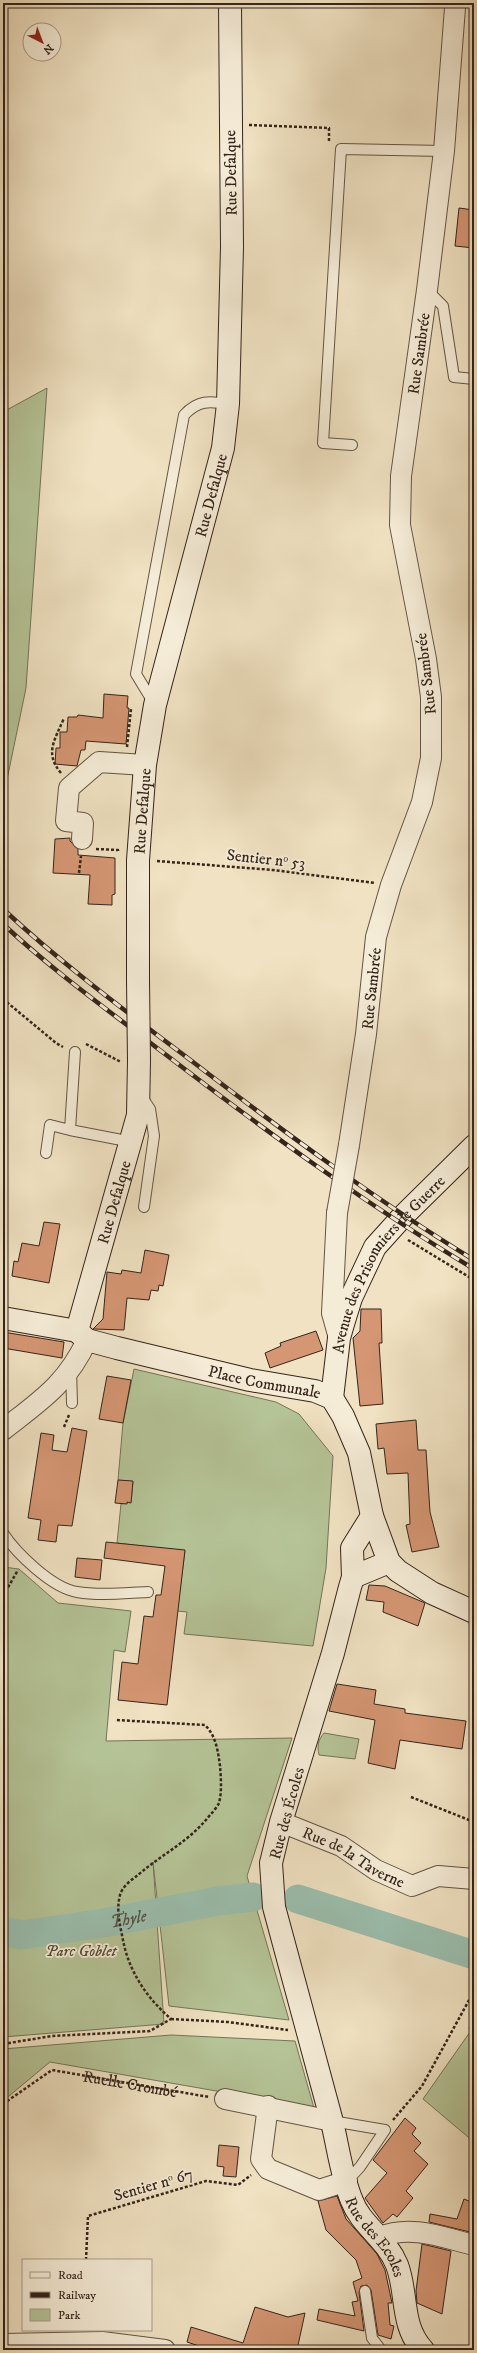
<svg xmlns="http://www.w3.org/2000/svg" width="477" height="2353" font-family="'IM FELL DW Pica',serif">
<rect width="100%" height="100%" fill="#f0e2c2"/>
<filter id="stains"><feTurbulence type="fractalNoise" baseFrequency=".005" numOctaves="4"/><feColorMatrix values="0 0 0 0 .2 0 0 0 0 .09 0 0 0 0 .02 0 0 0 .5 -.17"/></filter>
<radialGradient id="worn" r=".72"><stop offset=".6" stop-color="#630" stop-opacity="0"/><stop offset="1" stop-color="#630" stop-opacity=".3"/></radialGradient>
<path fill="#b5c497" stroke="#747459" d="M47,388L26,688L3,799V412Z
M134,1369L276,1402L299,1414L333,1456L326,1568L313,1646L184,1634L187,1612L177,1611L185,1551L117,1543L121,1504L131,1502L133,1482L118,1480L123,1423Z
M3,1567L19,1569L58,1603L131,1611L125,1652L114,1650L106,1741L292,1738L247,1876L289,2020L169,2006L153,1862L164,2024L3,2037Z
M324,1733L359,1739L355,1759L319,1755C317,1746 318,1740 324,1733Z
M474,2018V2142L423,2099L470,2032L469,2028Z
M171,2035L295,2041L314,2108L50,2062L3,2101V2049Z"/>
<g fill="none" stroke-linecap="round" stroke-linejoin="round">
<g stroke="#9bbfae" stroke-width="29">
<path d="M298,1899L474,1955"/>
<path id="s1" d="M3,1931L22,1935L104,1923L218,1901L253,1897"/>
</g>
</g>
<path fill="#d59673" stroke="#34241b" d="M459,208L474,210V248L455,246Z
M104,694L128,696L127,708H129L126,744L86,741L85,750H81L77,766L55,764L56,748H60V732H67L68,717H77L78,715L103,718Z
M70,838V841L78,849V855L115,858V894L112,895V905L88,904L90,875L53,873L55,839Z
M44,1222L60,1224L49,1283L12,1276L14,1261L18,1262L22,1243L39,1246Z
M145,1250L169,1255L163,1286L159,1285L158,1291L151,1290L149,1300L127,1298L124,1330L93,1329L103,1319L107,1272L121,1274L122,1270L141,1273Z
M361,1309H381L382,1343H379L383,1404L360,1406L353,1338L360,1331Z
M316,1331L323,1350L270,1368L265,1353L281,1346L280,1343Z
M3,1332L64,1342L62,1358L3,1348Z
M107,1376L131,1380L123,1423L99,1419Z
M416,1420L418,1450H426L430,1512L439,1547L412,1552L406,1525L410,1524L408,1473L387,1474L384,1448L378,1449L376,1424Z
M72,1428L87,1431L72,1526L58,1525L56,1542L38,1540L41,1520L28,1518L41,1433L54,1435L52,1450L67,1452Z
M118,1480L133,1481L131,1503L127,1502V1504L115,1503Z
M106,1542L185,1550L167,1705L118,1700L122,1662L138,1664L144,1616L153,1617L156,1595H161L165,1566L104,1558Z
M77,1558L102,1560L100,1580L75,1577Z
M369,1585L385,1586L425,1603L418,1626L383,1612L384,1602L366,1600Z
M337,1684L376,1690L374,1704L405,1709V1713L466,1721L462,1749L400,1740L395,1769L368,1763L375,1720L329,1711Z
M405,2118L416,2128L412,2134L421,2143L414,2151L428,2164L406,2191L413,2198L397,2217L393,2214L383,2223L365,2198L387,2173L373,2160Z
M219,2145L239,2147L236,2177L223,2176L224,2167L217,2166Z
M337,2196L346,2219L377,2254L385,2270L392,2303H388L390,2325L394,2326L391,2339L378,2335L371,2290L367,2285L361,2286L359,2292L364,2331L317,2320L319,2309L355,2316L352,2302L358,2301L353,2282L362,2278L356,2260L326,2230L318,2201Z
M464,2199L474,2203V2233L429,2222L430,2214L457,2219Z
M422,2244L451,2251L442,2314L417,2303L416,2291Z
M255,2307L288,2317L305,2313L297,2350H211L187,2342L191,2327L243,2343Z"/>
<g fill="none" stroke-linecap="round" stroke-linejoin="round">
<g stroke="#635445" stroke-width="12">
<path id="lane" d="M427,290L443,306L454,377L474,379
M352,445L323,443L341,149L444,151
M153,702L136,674L184,415C198,400 209,401 228,404
M75,1052L70,1130L132,1142
M142,1097L150,1109L154,1136L144,1207
M46,1153L50,1125L70,1130
M71,1369L72,1403
M3,1533C16,1553 52,1588 77,1592C100,1596 125,1593 148,1592
M332,2121L385,2130L360,2167L347,2181
M365,2291L372,2338L381,2350"/>
</g>
<g stroke="#635445" stroke-width="22">
<g id="street">
<path d="M82,839L83,823L66,821L69,788L99,762L145,765"/>
<path id="s3" d="M349,1145L366,1034L376,937L391,885L422,802L431,758V697L426,659L400,525L401,476L427,290L444,151L455,8L454,3"/>
<path d="M337,1213L332,1313L339,1338"/>
<path d="M3,1430C40,1401 67,1384 87,1340"/>
<path id="s4" d="M281,1822L341,1846L376,1870L412,1886L438,1876L474,1879"/>
<path d="M225,2099L332,2121"/>
<path d="M268,2106L261,2159L268,2169L319,2190L347,2181"/>
<path d="M380,2237C411,2224 444,2238 474,2245"/>
<path d="M3,2344L102,2342L165,2350"/>
</g>
</g>
<g stroke="#34241b" stroke-width="24">
<g id="secondary">
<path id="s5" d="M138,980V860L145,765L155,705L223,448L228,404L232,247L230,3"/>
<path d="M3,1318L77,1331"/>
<path id="s6" d="M77,1331L87,1340L117,1348L250,1380L315,1391L332,1398L343,1416L359,1453L372,1516L389,1562L398,1571L432,1593L474,1612"/>
<path id="s7" d="M77,1331L138,1115L139,1060"/>
<path id="s8" d="M332,1398L339,1338L343,1324L351,1298L375,1247L403,1216L474,1146"/>
<path id="s9" d="M372,1516L352,1548L353,1577L350,1587L333,1653L281,1822L271,1863L274,1907C293,1978 312,2048 331,2118C338,2145 341,2175 352,2201C361,2225 386,2238 397,2265C408,2294 400,2325 423,2350"/>
<path d="M353,1577L389,1562"/>
</g>
</g>
<g stroke="#34241b" stroke-width="2.5" stroke-dasharray="3 2" stroke-linecap="butt">
<path d="M3,7L60,3"/>
<path d="M249,125L329,128V143"/>
<path d="M127,747L131,709"/>
<path d="M61,773C44,753 55,740 64,718"/>
<path d="M96,849L118,850V853"/>
<path d="M157,861L273,870L375,883"/>
<path d="M79,873L81,856"/>
<path d="M3,999L56,1043L63,1047"/>
<path d="M86,1044L121,1062"/>
<path d="M408,1240L474,1280"/>
<path d="M64,1427L69,1415"/>
<path d="M3,1596L18,1570"/>
<path d="M411,1797L474,1822"/>
<path d="M171,2019L228,2022L288,2030"/>
<path d="M3,2044L52,2036L150,2031L171,2019C147,1998 129,1972 123,1940C120,1925 116,1911 120,1895C122,1887 131,1880 138,1875C163,1853 188,1843 210,1815C213,1812 217,1807 219,1803C222,1792 221,1777 220,1766C218,1751 216,1736 205,1725L116,1720"/>
<path id="s2" d="M3,2104L52,2070L209,2097"/>
<path d="M393,2120L422,2086L474,1991"/>
<path d="M86,2260L88,2216L206,2181L238,2185L251,2175"/>
</g>
<use href="#lane" stroke="#f5ecd7" stroke-width="10"/>
<use href="#street" stroke="#f5ecd7" stroke-width="20"/>
<use href="#secondary" stroke="#f5ecd7" stroke-width="22"/>
<g stroke="#34241b" stroke-width="4.5">
<path id="rail" d="M3,909C62,964 128,1013 193,1062C284,1132 376,1200 474,1260
M3,924C52,970 108,1010 161,1051C263,1129 364,1203 474,1269"/>
</g>
<use href="#rail" stroke="#f5ecd7" stroke-width="3" stroke-dasharray="9" stroke-linecap="butt"/>
<g stroke="#635445" stroke-width="22" stroke-linecap="butt">
<path id="street-bridge" d="M337,1213L349,1145"/>
</g>
<g stroke="#34241b" stroke-width="24" stroke-linecap="butt">
<path id="secondary-bridge" d="M138,980L139,1060"/>
</g>
<use href="#street-bridge" stroke="#f5ecd7" stroke-width="20"/>
<use href="#secondary-bridge" stroke="#f5ecd7" stroke-width="22"/>
</g>
<g text-anchor="middle" stroke-width="3.5" stroke-linejoin="round" paint-order="stroke">
<g font-size="16" fill="#34241b" stroke="#f5ecd7">
<text transform="translate(230 173) rotate(-91)" y="6">Rue Defalque</text>
<text dy="6" stroke="none"><textPath href="#s3" startOffset="806">Rue Sambrée</textPath></text>
<text dy="6" stroke="none"><textPath href="#s5" startOffset="493">Rue Defalque</textPath></text>
<text transform="translate(425 674) rotate(-97)" y="6">Rue Sambrée</text>
<text dy="6" stroke="none"><textPath href="#s5" startOffset="169">Rue Defalque</textPath></text>
<text transform="translate(266 858) rotate(6)" y="6">Sentier nᵒ 53</text>
<text dy="6" stroke="none"><textPath href="#s3" startOffset="158">Rue Sambrée</textPath></text>
<text dy="6" stroke="none"><textPath href="#s7" startOffset="134">Rue Defalque</textPath></text>
<text dy="6" stroke="none"><textPath href="#s8" startOffset="150">Avenue des Prisonniers de Guerre</textPath></text>
<text dy="6" stroke="none"><textPath href="#s6" startOffset="196">Place Communale</textPath></text>
<text transform="translate(286 1813) rotate(-75)" y="6">Rue des Écoles</text>
<text dy="6" stroke="none"><textPath href="#s4" startOffset="81">Rue de la Taverne</textPath></text>
<text dy="6" stroke="none"><textPath href="#s2" startOffset="139">Ruelle Crombé</textPath></text>
<text transform="translate(153 2184) rotate(-16)" y="6">Sentier nᵒ 67</text>
<text dy="6" stroke="none"><textPath href="#s9" startOffset="756">Rue des Ecoles</textPath></text>
</g>
<g font-size="16" font-style="italic" fill="#544c3a" stroke="#f5ecd7">
<text x="81" y="1956">Parc Goblet</text>
</g>
<g font-size="17" font-style="italic" fill="#535247" stroke="#f5ecd7">
<text dy="6" stroke="none"><textPath href="#s1" startOffset="127">Thyle</textPath></text>
</g>
</g>
<rect width="477" height="2353" fill="none" stroke="#f0e2c2" stroke-width="16"/>
<rect x="4" y="4" width="469" height="2345" fill="none" stroke="#34241b" stroke-width="2"/>
<rect x="8" y="8" width="461" height="2337" fill="none" stroke="#34241b"/>
<rect x="22" y="2259" width="130" height="72" fill="#f5ecd7" stroke="#a89c8c"/>
<rect x="30" y="2272" width="20" height="6" fill="#f5ecd7" stroke="#a89c8c"/>
<text x="58" y="2279" font-size="12" fill="#34241b">Road</text>
<rect x="30" y="2292" width="20" height="6" fill="#34241b" stroke="#a89c8c"/>
<text x="58" y="2299" font-size="12" fill="#34241b">Railway</text>
<rect x="30" y="2309" width="20" height="12" fill="#b5c497" stroke="#a89c8c"/>
<text x="58" y="2319" font-size="12" fill="#34241b">Park</text>
<g transform="translate(42 42) rotate(138)"><circle r="19" fill="#f5ecd7" stroke="#a89c8c"/>
<path d="M0-3L7 15L0 10L-7 15Z" fill="#8f2418"/>
<text y="-6" font-size="11" font-weight="bold" text-anchor="middle" fill="#34241b">N</text>
</g>
<rect width="100%" height="100%" filter="url(#stains)"/>
<rect width="100%" height="100%" fill="url(#worn)"/>
</svg>
